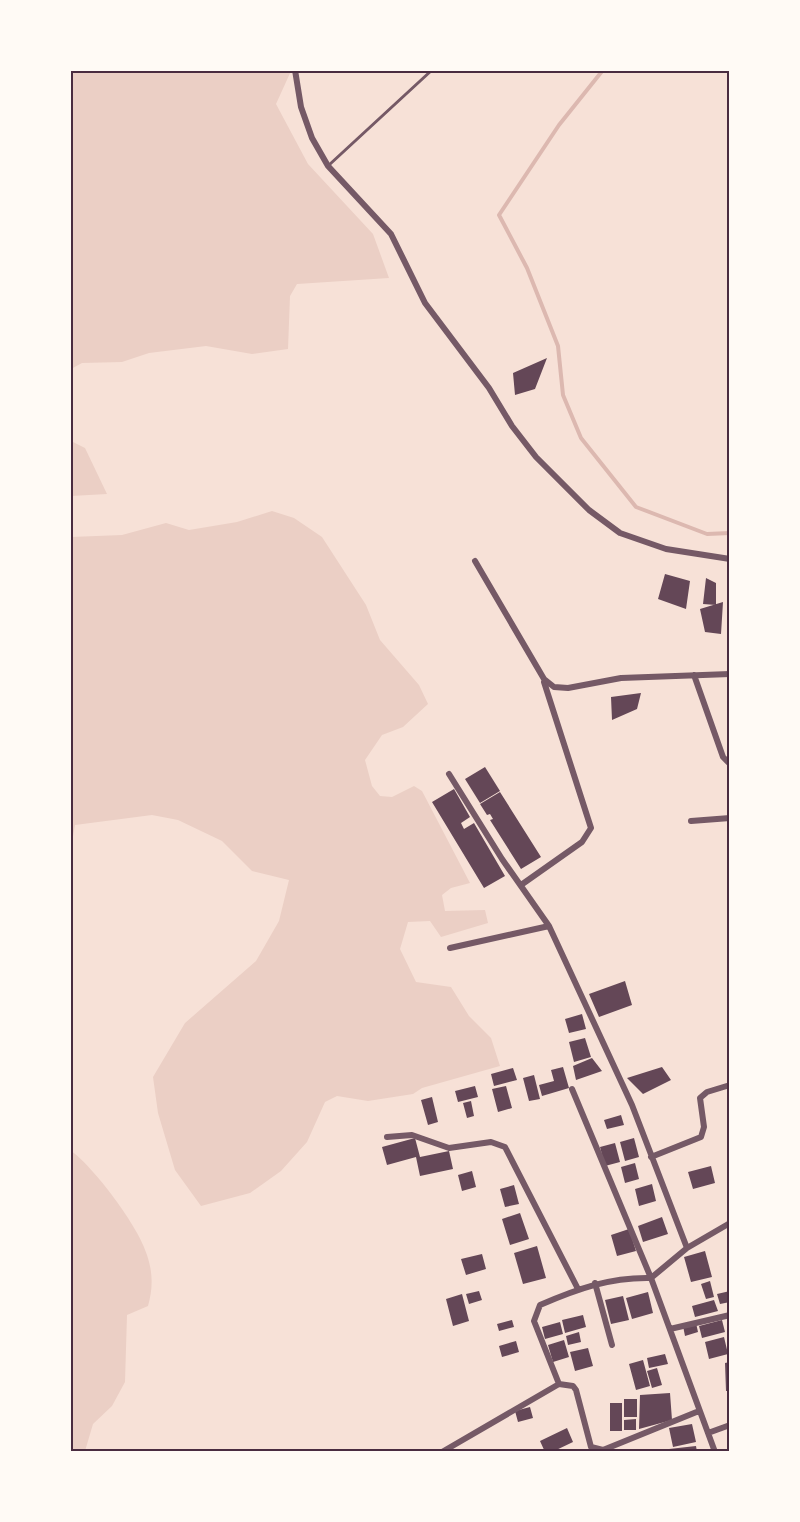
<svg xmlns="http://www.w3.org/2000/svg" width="800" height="1522" font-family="'Crimson Pro',serif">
<rect width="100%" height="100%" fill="#f7e1d7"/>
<path fill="#ebcfc5" d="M71,70L291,71L276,104L308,164L373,234L389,278L297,284L290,296L288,349L252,354L206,346L149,353L122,362L82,363L71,369Z
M71,441L85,448L107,494L71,496Z
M272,511L294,518L322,537L366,605L380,640L419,685L428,704L403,727L382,735L365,760L372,786L380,796L392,797L414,786L422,791L470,883L451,888L442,895L445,911L485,910L488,923L441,937L430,921L408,922L400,949L416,982L451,987L469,1016L491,1038L500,1066L422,1088L413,1094L368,1101L337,1096L325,1102L307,1142L281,1171L250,1193L201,1206L175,1170L158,1113L153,1077L185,1023L256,961L279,921L289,880L252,871L222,841L178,820L152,815L75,825L71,848V537L122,535L166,523L189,530L237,522Z
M70,1150C94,1167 139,1227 147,1255C153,1273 153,1288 148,1306L127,1315L125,1382L112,1406L93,1424L85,1451H70Z"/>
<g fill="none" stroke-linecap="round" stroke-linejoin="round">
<path stroke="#dcb8b0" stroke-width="4" d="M603,70L559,125L499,215L527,268L558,346L563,395L581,438L636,507L707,534L730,533"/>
</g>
<path fill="#644757" d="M547,358L535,389L515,395L513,373Z
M665,574L690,581L686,609L658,599Z
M706,578L716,583V605L703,604Z
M723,602L721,634L705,632L700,609Z
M641,693L637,709L612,720L611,697Z
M485,767L500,791L480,803L465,779Z
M454,789L470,817L461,823L464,829L474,823L505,876L484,888L432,802Z
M500,792L541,857L521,869L490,820L493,819L490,814L487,815L480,804Z
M625,981L632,1005L599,1017L589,994Z
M582,1014L586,1029L569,1033L565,1019Z
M585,1038L591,1057L574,1062L569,1042Z
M592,1058L602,1071L576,1080L573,1066Z
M563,1067L569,1088L542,1096L539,1085L554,1081L551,1070Z
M662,1067L671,1080L643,1094L627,1078Z
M513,1068L517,1080L494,1086L491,1074Z
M534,1075L540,1099L529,1101L523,1078Z
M475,1086L478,1097L458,1102L455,1091Z
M506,1086L512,1108L498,1112L492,1089Z
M432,1097L438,1122L428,1125L421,1100Z
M471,1101L474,1116L467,1118L463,1103Z
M621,1115L624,1125L607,1129L604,1120Z
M415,1138L420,1157L449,1151L453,1169L420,1176L416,1157L387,1165L382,1147Z
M634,1138L639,1157L625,1161L620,1142Z
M615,1143L620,1162L605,1166L600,1147Z
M635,1163L639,1179L625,1183L621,1167Z
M711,1166L715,1183L693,1189L688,1172Z
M472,1171L476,1187L462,1191L458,1175Z
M652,1184L656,1201L639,1206L635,1189Z
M514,1185L519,1204L505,1207L500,1189Z
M520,1213L529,1239L510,1245L502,1219Z
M662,1217L668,1234L643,1242L638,1226Z
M629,1229L636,1251L617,1256L611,1235Z
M537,1246L546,1278L523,1284L514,1253Z
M705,1251L712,1277L691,1282L684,1257Z
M482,1254L486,1269L466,1275L461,1259Z
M710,1281L714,1297L706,1299L701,1284Z
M479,1291L482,1300L469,1304L466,1294Z
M730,1291V1302L720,1304L717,1294Z
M648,1292L653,1313L632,1319L626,1298Z
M462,1294L469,1321L453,1326L446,1299Z
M623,1296L629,1320L611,1324L605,1300Z
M714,1300L718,1311L695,1317L692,1306Z
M583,1315L586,1327L565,1333L562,1320Z
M512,1320L514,1327L499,1331L497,1324Z
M722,1320L725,1332L702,1338L699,1326Z
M560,1322L563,1334L545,1339L542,1327Z
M696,1323L698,1332L685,1336L683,1326Z
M579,1332L581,1342L568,1345L566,1336Z
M724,1337L728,1354L709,1359L705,1342Z
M564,1340L569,1357L553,1362L548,1345Z
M516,1341L519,1352L502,1357L499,1346Z
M588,1348L593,1366L575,1371L570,1352Z
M665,1354L668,1364L649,1368L647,1358Z
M643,1360L650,1386L636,1390L629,1364Z
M730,1362V1391H726L725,1363Z
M657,1368L662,1385L652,1388L647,1371Z
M670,1393L672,1420L639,1429L640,1395Z
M624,1399H637V1417H624Z
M610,1403H622V1431H610Z
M530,1407L533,1418L518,1422L515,1411Z
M636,1419V1430H624V1420Z
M692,1424L696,1442L673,1447L669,1428Z
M567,1428L573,1442L552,1452H545L540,1441Z
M696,1446L697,1452H669V1449Z"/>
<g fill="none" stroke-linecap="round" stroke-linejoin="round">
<path stroke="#755966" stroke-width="3" d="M329,165L432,70"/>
<path stroke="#755966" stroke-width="6" d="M295,70L301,107L312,138L328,166L391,234L425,303L489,388L512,426L536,457L589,510L620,533L666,549L730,559
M475,561L544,679L554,687L568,688L621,678L730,674
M694,675L723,757L730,764
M449,774L502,859L549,926
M691,821L730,818
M521,885L582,842L591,828L544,682
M450,948L549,926L632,1105L687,1248
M572,1089L651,1278L687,1248L730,1223
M387,1137L412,1135L449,1148L491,1142L505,1147L578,1289
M651,1157L701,1137L704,1127L700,1098L707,1092L730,1085
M595,1283L612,1345
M670,1329L730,1315
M559,1384L534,1321L540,1305C577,1289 610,1277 651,1278L715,1452
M559,1384L573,1386L576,1390L591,1447L603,1450L699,1411
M708,1433L730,1425
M442,1452L559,1384"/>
</g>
<rect width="800" height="1522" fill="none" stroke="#fffaf5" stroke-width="144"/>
<rect x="72" y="72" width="656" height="1378" fill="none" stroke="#4a2c40" stroke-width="2"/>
</svg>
